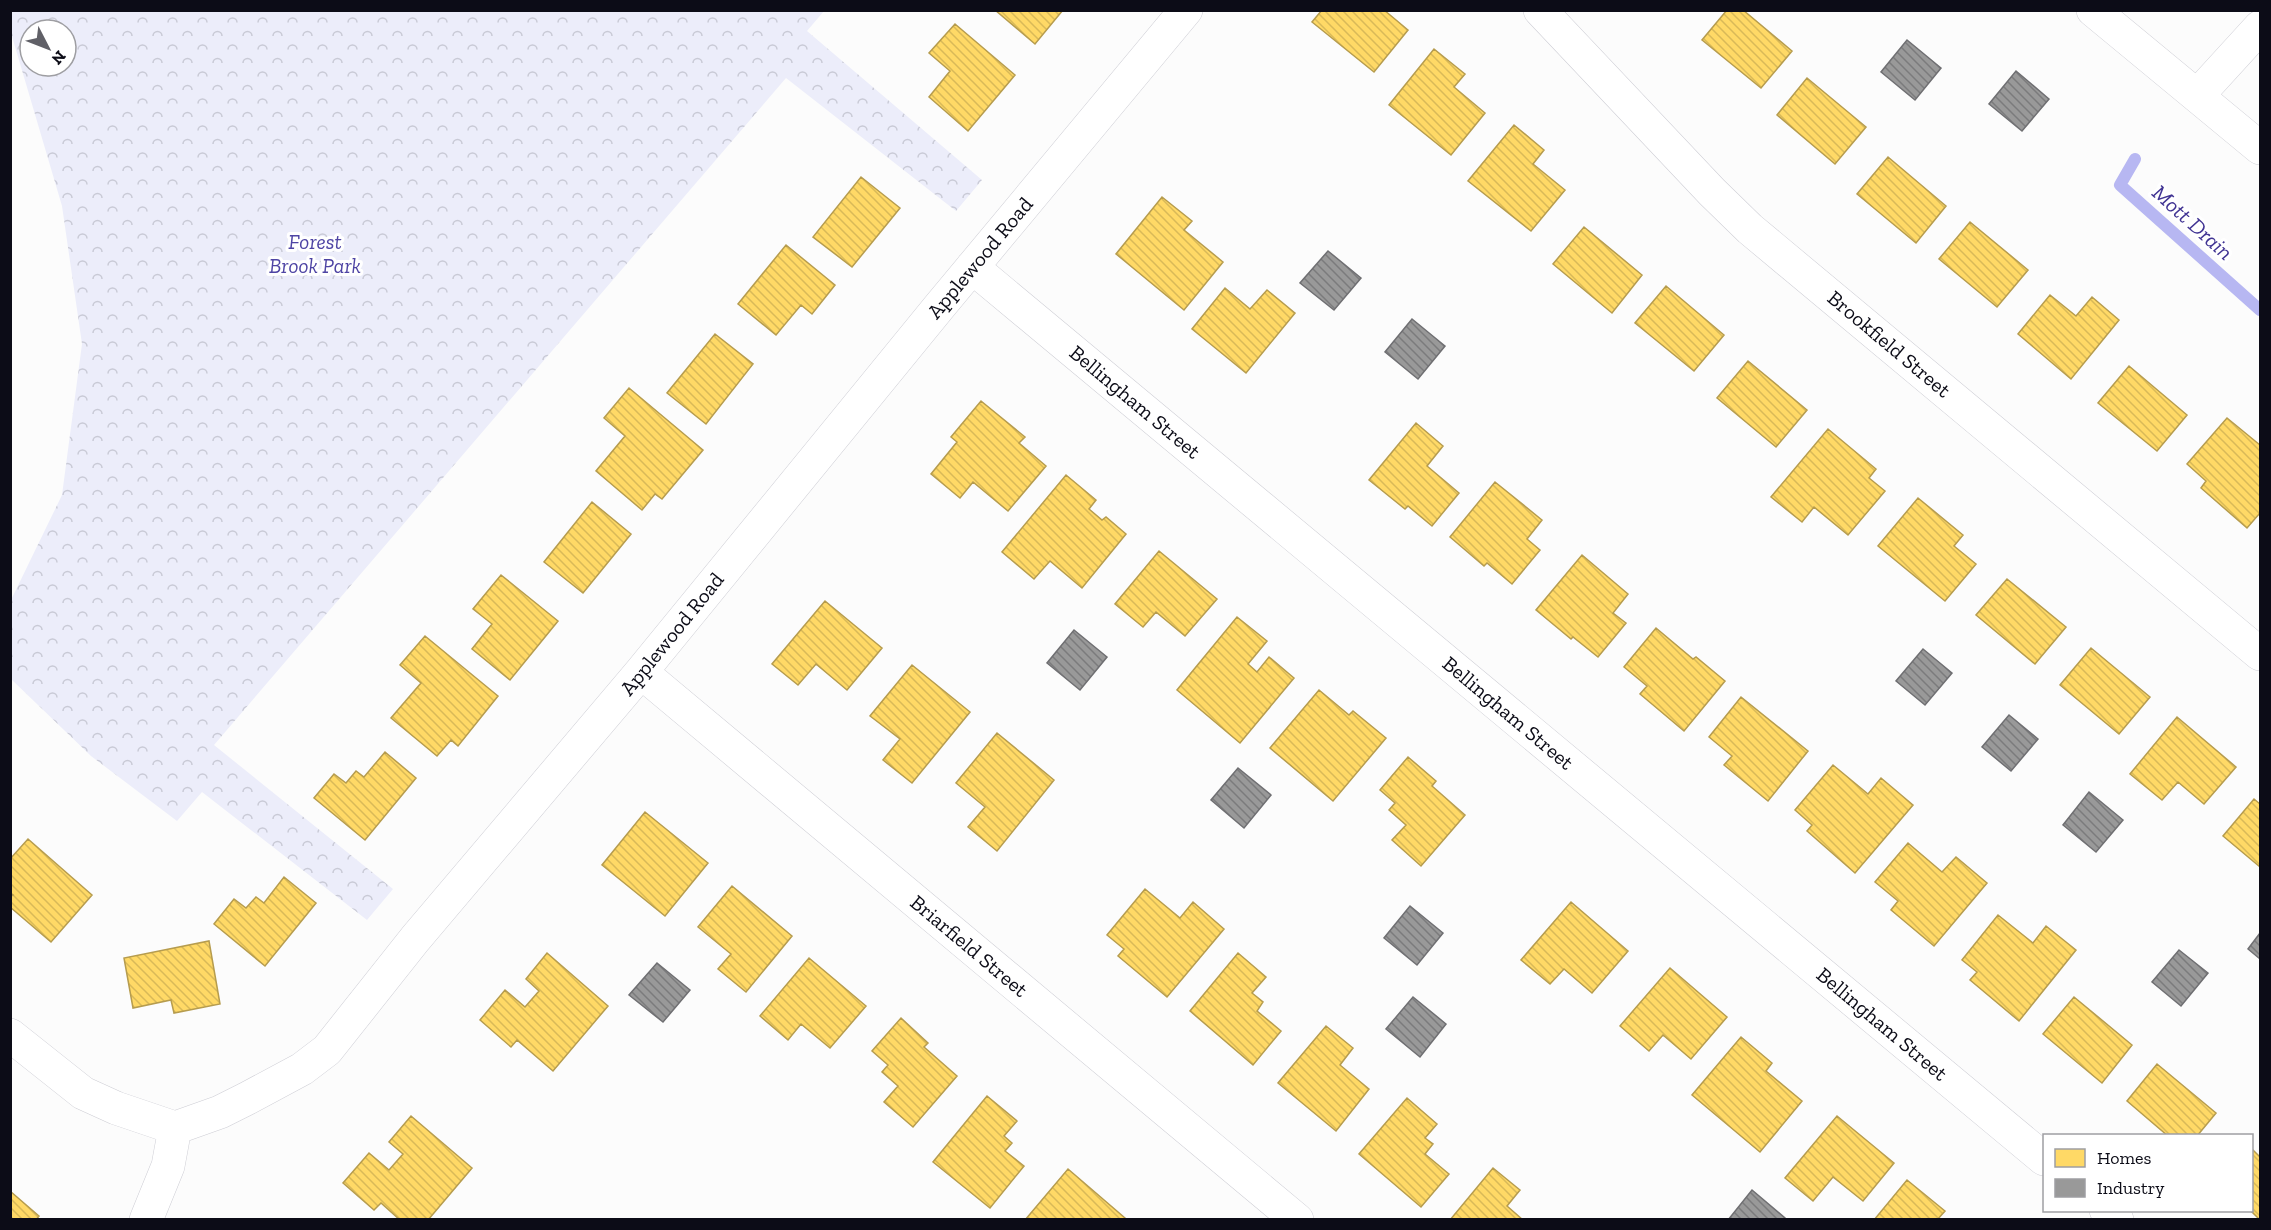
<svg xmlns="http://www.w3.org/2000/svg" width="2271" height="1230" font-family="'Zilla Slab',serif">
<defs>
<pattern id="park-crowns" width="20" height="18" patternUnits="userSpaceOnUse" patternTransform="scale(1.5)"><rect width="20" height="18" fill="#ecedfa"/><path d="M2 6a3 3 0 1 1 6 0M12 15a3 3 0 1 1 6 0" fill="none" stroke="#c9cad6"/></pattern>
<pattern id="homes-back-hatch" width="6" height="6" patternUnits="userSpaceOnUse" patternTransform="scale(1.5)"><rect width="6" height="6" fill="#ffd966"/><path d="M-1 5l2 2M0 0l6 6M5-1l2 2" fill="none" stroke="#d9b958"/></pattern>
<pattern id="industry-back-hatch" width="6" height="6" patternUnits="userSpaceOnUse" patternTransform="scale(1.5)"><rect width="6" height="6" fill="#999"/><path d="M-1 5l2 2M0 0l6 6M5-1l2 2" fill="none" stroke="#7b7b7c"/></pattern>
</defs>
<rect width="100%" height="100%" fill="#fcfcfc"/>
<path fill="url(#park-crowns)" fill-rule="evenodd" d="M11,10L824,11L807,31L982,180L956,211L786,78L214,745L393,889L367,920L202,792L177,821L91,756L11,679V600L62,495L82,344L62,206L11,33ZM30,30H66V66H30Z"/>
<path fill="url(#homes-back-hatch)" stroke="#b69c4e" stroke-width="1.5" d="M995,10H1063L1035,44Z
M1322,10H1384L1408,30L1374,72L1312,22Z
M1727,10H1743L1792,51L1761,88L1702,40Z
M955,24L1015,75L968,131L929,97L950,71L929,53Z
M1434,49L1465,74L1454,87L1485,113L1451,155L1389,105Z
M1807,78L1866,127L1835,164L1777,115Z
M1514,125L1544,150L1533,164L1565,190L1531,231L1468,181Z
M1888,157L1946,206L1916,243L1857,194Z
M861,177L900,208L852,267L813,237Z
M1162,197L1192,221L1184,230L1223,262L1184,310L1116,254Z
M1970,222L2028,270L1997,307L1939,259Z
M1584,227L1642,275L1612,313L1553,264Z
M786,245L835,285L812,314L801,305L776,335L738,304Z
M1666,286L1724,335L1694,371L1635,323Z
M1225,288L1250,309L1267,290L1295,313L1246,373L1192,329Z
M2050,295L2076,316L2092,297L2119,320L2071,379L2018,334Z
M715,334L753,364L706,424L667,393Z
M1748,361L1807,410L1776,447L1717,398Z
M2129,366L2187,415L2157,451L2098,403Z
M629,388L703,450L662,499L655,494L642,510L596,471L625,436L604,418Z
M981,401L1025,437L1019,443L1046,466L1008,511L973,482L960,498L931,474L957,442L951,437Z
M2227,418L2260,445V513L2247,528L2201,488L2206,481L2187,464Z
M1416,423L1443,446L1427,466L1459,493L1432,526L1408,506L1405,509L1369,480Z
M1828,429L1876,469L1869,478L1885,491L1848,535L1814,507L1802,522L1771,497Z
M1066,475L1096,500L1089,509L1102,520L1106,517L1126,534L1082,588L1050,561L1034,579L1002,552Z
M1495,482L1542,520L1527,539L1540,550L1512,584L1487,563L1484,566L1450,537Z
M1918,498L1963,535L1954,546L1976,564L1945,601L1878,546Z
M592,502L631,534L583,593L544,562Z
M1159,551L1217,599L1185,636L1156,612L1143,627L1115,604Z
M1582,555L1628,594L1613,613L1626,623L1598,657L1573,637L1571,639L1536,610Z
M501,575L558,621L510,680L472,649L492,624L473,609Z
M2007,579L2066,627L2035,664L1976,615Z
M825,601L882,648L847,690L816,664L798,685L772,664Z
M1237,617L1267,641L1248,664L1257,672L1269,657L1294,678L1240,743L1177,690Z
M1656,628L1693,659L1696,657L1725,681L1684,731L1640,694L1647,686L1624,667Z
M425,636L498,696L458,746L451,740L437,756L391,718L421,683L400,665Z
M2091,648L2150,697L2119,734L2060,685Z
M912,665L970,712L912,783L883,760L900,739L870,716Z
M1319,690L1349,715L1353,711L1386,738L1333,801L1270,748Z
M1741,697L1808,751L1768,801L1724,765L1732,756L1709,737Z
M2177,717L2236,767L2204,804L2178,782L2162,800L2130,774Z
M997,733L1054,780L997,851L968,827L985,807L956,783Z
M385,752L416,778L365,840L314,798L334,774L346,783L356,771L364,777Z
M1408,757L1436,781L1432,786L1465,815L1421,866L1392,840L1406,825L1389,810L1395,803L1380,790Z
M1833,765L1868,794L1881,778L1913,805L1855,873L1807,831L1812,825L1795,810Z
M2254,799L2260,804V867L2223,836Z
M645,812L708,863L665,916L602,865Z
M28,839L92,895L51,942L10,907V897L13,895L10,893V859Z
M1908,843L1942,872L1956,857L1987,883L1934,946L1891,910L1898,901L1875,882Z
M284,877L316,903L265,966L214,924L234,899L246,908L256,897L264,903Z
M732,886L792,936L746,992L718,969L731,954L698,927Z
M1145,889L1180,918L1193,902L1224,929L1167,997L1118,956L1124,949L1107,935Z
M1571,902L1628,951L1592,993L1564,969L1550,984L1521,960Z
M1998,915L2033,943L2046,926L2076,950L2019,1021L1970,980L1977,972L1962,960Z
M209,941L220,1004L174,1013L171,1000L133,1008L124,958Z
M547,953L608,1006L553,1071L517,1040L511,1047L480,1020L505,990L525,1007L539,991L526,979Z
M1238,953L1266,977L1252,993L1263,1002L1257,1011L1281,1031L1253,1065L1190,1011Z
M809,958L866,1006L830,1048L801,1024L788,1040L760,1016Z
M1670,968L1727,1017L1691,1059L1663,1035L1649,1051L1620,1026Z
M2074,997L2132,1045L2102,1083L2043,1034Z
M901,1018L928,1043L924,1047L957,1076L913,1127L884,1102L898,1086L882,1072L888,1065L872,1051Z
M1326,1026L1353,1048L1340,1065L1369,1089L1336,1131L1278,1083Z
M1741,1037L1772,1063L1766,1071L1802,1101L1760,1152L1692,1095Z
M2157,1064L2216,1113L2197,1136H2168L2127,1101Z
M987,1096L1017,1121L1004,1136L1012,1143L1005,1151L1024,1166L990,1208L933,1162Z
M1407,1098L1437,1124L1425,1138L1433,1144L1425,1154L1449,1174L1421,1207L1359,1154Z
M411,1116L472,1168L428,1220H400L381,1203L374,1210L343,1183L369,1153L389,1170L403,1154L389,1142Z
M1837,1116L1894,1163L1863,1201L1833,1177L1813,1201L1785,1178Z
M2252,1149L2260,1157V1220L2250,1210H2252Z
M1493,1168L1520,1190L1507,1206L1523,1220H1450Z
M1068,1169L1125,1218L1123,1220H1025Z
M1907,1180L1945,1211L1937,1220H1874Z
M10,1191L39,1216L36,1220H10Z"/>
<path fill="url(#industry-back-hatch)" stroke="#6f6f72" stroke-width="1.5" d="M1907,40L1941,68L1915,100L1881,72Z
M2016,71L2049,99L2022,131L1989,104Z
M1328,251L1361,278L1334,310L1300,283Z
M1412,319L1445,346L1418,379L1385,352Z
M1074,630L1107,657L1080,690L1047,663Z
M1923,649L1952,673L1925,705L1896,681Z
M2009,715L2038,739L2011,771L1982,747Z
M1238,768L1271,795L1244,828L1211,800Z
M2089,792L2123,820L2096,852L2063,825Z
M1410,906L1443,933L1417,965L1384,938Z
M2260,933V959L2248,949Z
M2179,950L2208,973L2181,1006L2152,982Z
M657,963L690,990L663,1022L629,995Z
M1413,997L1446,1024L1420,1057L1386,1029Z
M1752,1190L1785,1218L1784,1220H1728Z"/>
<g fill="none" stroke-linecap="round" stroke-linejoin="round">
<path stroke="#b7b7f2" stroke-width="12" d="M2135,159L2120,185L2260,310"/>
<g stroke="#ceced5" stroke-width="34">
<path id="minor" d="M1540,10L1712,192L1750,229L2260,654
M2093,10L2260,148
M2197,96L2260,27
M972,267L2044,1159
M641,672L1297,1220
M10,1035L83,1093L116,1108L175,1128
M2106,1210L2117,1220
M146,1220L168,1166L175,1128L220,1112L246,1099L302,1069L327,1050L415,939L641,672L939,307L1186,10"/>
</g>
<use href="#minor" stroke="#fff" stroke-width="33"/>
</g>
<g text-anchor="middle" stroke-width="6" stroke-linejoin="round" paint-order="stroke">
<g font-size="21" font-style="italic" fill="#4e44a4" stroke="#fff">
<text x="315" y="249">Forest<tspan x="315" dy="24">Brook Park</tspan></text>
</g>
<g font-size="21" fill="#0c0c17" stroke="#fff">
<text transform="translate(980 258) rotate(-50)" y="7">Applewood Road</text>
<text transform="translate(1889 344) rotate(40)" y="7">Brookfield Street</text>
<text transform="translate(1135 402) rotate(40)" y="7">Bellingham Street</text>
<text transform="translate(672 634) rotate(-51)" y="7">Applewood Road</text>
<text transform="translate(1508 713) rotate(40)" y="7">Bellingham Street</text>
<text transform="translate(969 946) rotate(40)" y="7">Briarfield Street</text>
<text transform="translate(1882 1024) rotate(40)" y="7">Bellingham Street</text>
</g>
<g font-size="22" font-style="italic" fill="#413493" stroke="#fff">
<text transform="translate(2193 222) rotate(42)" y="8">Mott Drain</text>
</g>
</g>
<rect width="2271" height="1230" fill="none" stroke="#0c0c17" stroke-width="24"/>
<rect x="2043" y="1134" width="210" height="78" fill="#ffffff" stroke="#9e9ea2" stroke-width="1.5"/>
<rect x="2055" y="1149" width="30" height="18" fill="#ffd966" stroke="#9e9ea2" stroke-width="1.5"/>
<text x="2097" y="1164" font-size="18" fill="#0c0c17">Homes</text>
<rect x="2055" y="1179" width="30" height="18" fill="#999999" stroke="#9e9ea2" stroke-width="1.5"/>
<text x="2097" y="1194" font-size="18" fill="#0c0c17">Industry</text>
<g transform="translate(48 48) rotate(132)"><circle r="28" fill="#ffffff" stroke="#9e9ea2" stroke-width="1.5"/>
<path d="M0-4.5L10 22L0 15L-10 22Z" fill="#606067"/>
<text y="-9" font-size="16" font-weight="bold" text-anchor="middle" fill="#0c0c17">N</text>
</g>
</svg>
